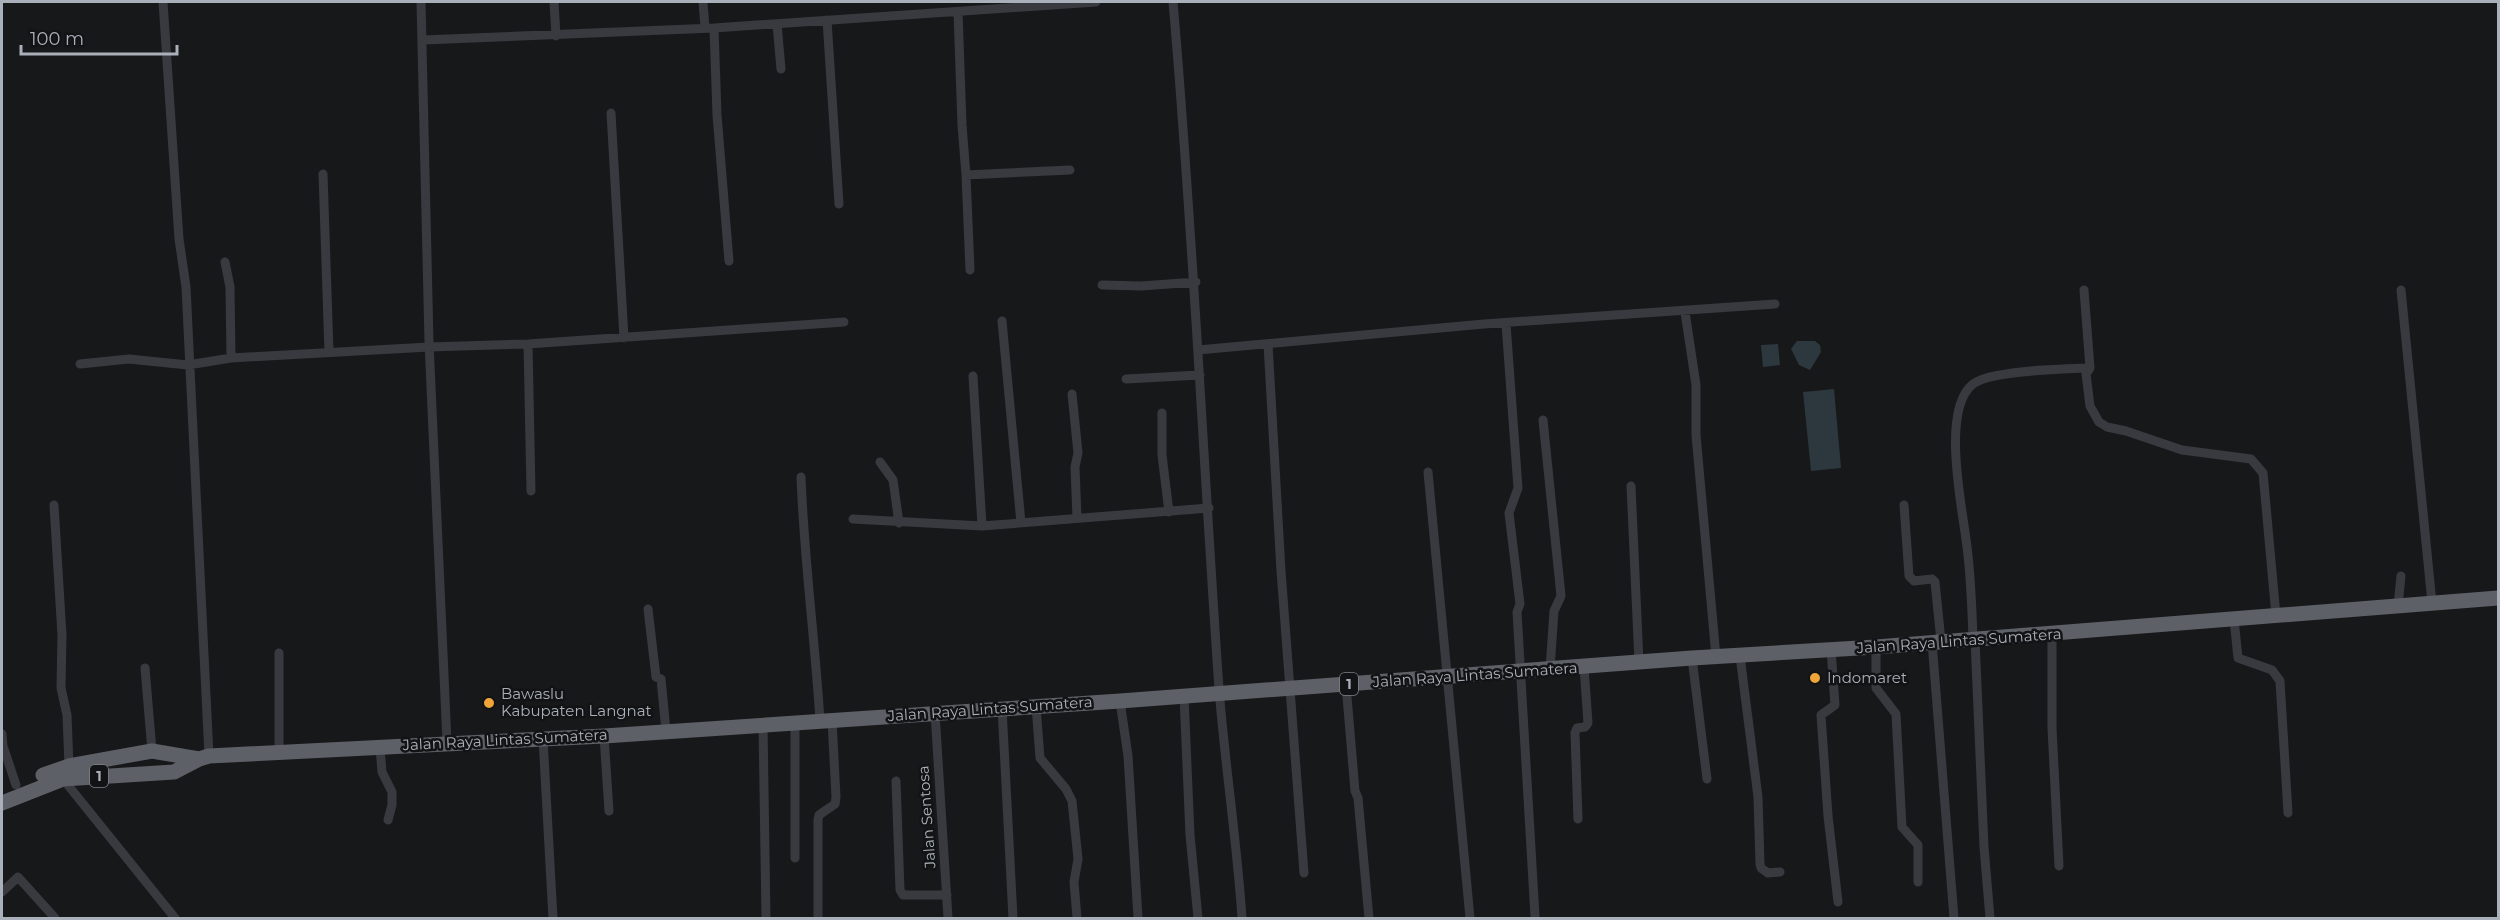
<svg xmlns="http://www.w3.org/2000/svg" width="2500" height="920" font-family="Montserrat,sans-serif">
<rect width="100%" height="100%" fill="#17181a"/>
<path fill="#2d383e" d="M1797,341H1815L1820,345L1821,352L1810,370L1799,365L1791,349Z
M1778,344L1780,365L1763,367L1761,345Z
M1834,389L1841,468L1811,471L1803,392Z"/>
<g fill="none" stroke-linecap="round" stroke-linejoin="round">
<path stroke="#393a3f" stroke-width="9" d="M163,2L179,239L186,287L209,756
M421,2L429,342L447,742
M554,2L556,36
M703,2L705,28
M1173,2C1193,230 1203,459 1219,689C1225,765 1237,842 1242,918
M958,12L962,125L966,175L1070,170
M827,20L839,204
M777,24L781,69
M714,28L717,115L729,261
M423,40L714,28L1096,2
M611,113L624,338
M323,174L329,352
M966,175L970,270
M225,262L230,287L231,358
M1102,285L1141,286L1196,282
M2084,290L2090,368L2086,374L2090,406L2099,422L2107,427L2126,431L2182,450L2251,459L2263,473L2276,616
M2401,290L2432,603
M1685,312L1696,385V435L1716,657
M1002,321L1021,523
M1506,324L1518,488L1509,513L1520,604L1517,612L1535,916
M528,344L531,491
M1268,344L1281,571L1304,873
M1198,350L1484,324L1775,304
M80,364L129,359L188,365L231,358L429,347L528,344L844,322
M973,376L982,526
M1126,379L1200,375
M1072,394L1078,453L1075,467L1077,518
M1162,413V455L1169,512
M1543,420L1561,596L1554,611L1550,669
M880,462L893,480L899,523
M1428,472L1470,918
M801,477C804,559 815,639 820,721
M1631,486L1639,662
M54,505L62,635L61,688L67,715L69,766
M1904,505L1909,576L1914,581L1932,579L1935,582L1941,641
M853,519L982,526L1209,508
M2398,606L2401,576
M648,609L656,677L661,679L666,731
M2234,619L2238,658L2272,670L2280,681L2288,813
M2052,634V728L2059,866
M1973,639C1972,608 1971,578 1967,547C1963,510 1940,410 1973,384C1990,370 2066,369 2090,368
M1975,639L1984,847L1990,918
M1932,642L1954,918
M1876,647V688L1896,714L1902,827L1918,845V882
M1831,649L1835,705L1821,715L1828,816L1838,902
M1740,656L1758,797L1760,864L1761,868L1768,873L1780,872
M1692,658L1707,779
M145,668L152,751
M1346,685L1355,791L1358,798L1369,918
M1184,696L1190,835L1198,918
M1120,701L1128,756L1138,918
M1036,706L1040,758L1066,789L1072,801L1078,859L1074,882L1077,918
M1002,708L1013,918
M935,713L948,918
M795,722V858
M763,725L766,918
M2,734L3,746L16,785
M604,736L609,811
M543,739L553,918
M380,747L382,772L392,792V805L388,820
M279,752V653
M63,779L175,918
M896,781L900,890L903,895H947
M1578,819L1575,733L1577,728L1585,727L1588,723L1584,667
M2,892L18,877L55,918
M818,918V820L819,815L835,804L836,797L832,720"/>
<path stroke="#5d6067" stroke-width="15" d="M43,775L69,766L152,751L199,759
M2,803L63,779L174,772L199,759L209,756L604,736L1120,701L1692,658L1876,647L2498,598"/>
</g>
<g fill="#f0a539" stroke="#121315" stroke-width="2">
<circle cx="1815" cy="678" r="6"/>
<circle cx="489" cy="703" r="6"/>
</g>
<g text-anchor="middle" stroke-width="5" stroke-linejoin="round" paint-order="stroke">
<g fill="#121315" stroke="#7c8188" stroke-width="1.5">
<rect x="1340" y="673" width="18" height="22" rx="4.5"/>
<rect x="90" y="765" width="18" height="22" rx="4.5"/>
</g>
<g font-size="14" font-weight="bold" fill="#aab0b9">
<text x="1349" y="689">1</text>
<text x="99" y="781">1</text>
</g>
<g font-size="15" fill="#aab0b9" stroke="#121315">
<text transform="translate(1959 641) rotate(-4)" y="5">Jalan Raya Lintas Sumatera</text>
<text transform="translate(1475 675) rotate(-4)" y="5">Jalan Raya Lintas Sumatera</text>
<text transform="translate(990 709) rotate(-4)" y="5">Jalan Raya Lintas Sumatera</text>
<text transform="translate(505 740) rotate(-3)" y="5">Jalan Raya Lintas Sumatera</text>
<text transform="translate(927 817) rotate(-94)" y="5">Jalan Sentosa</text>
</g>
<g font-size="15" fill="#aab0b9" stroke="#121315" text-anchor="start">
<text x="1827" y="683">Indomaret</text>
<text x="501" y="699">Bawaslu<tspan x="501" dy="17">Kabupaten Langnat</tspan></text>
</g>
</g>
<rect width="2500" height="920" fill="none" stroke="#aab0b9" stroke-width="6"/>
<path d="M21 45v9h156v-9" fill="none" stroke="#aab0b9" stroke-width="3"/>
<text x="30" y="45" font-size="18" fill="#aab0b9" stroke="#121315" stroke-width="4.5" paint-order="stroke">100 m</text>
</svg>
